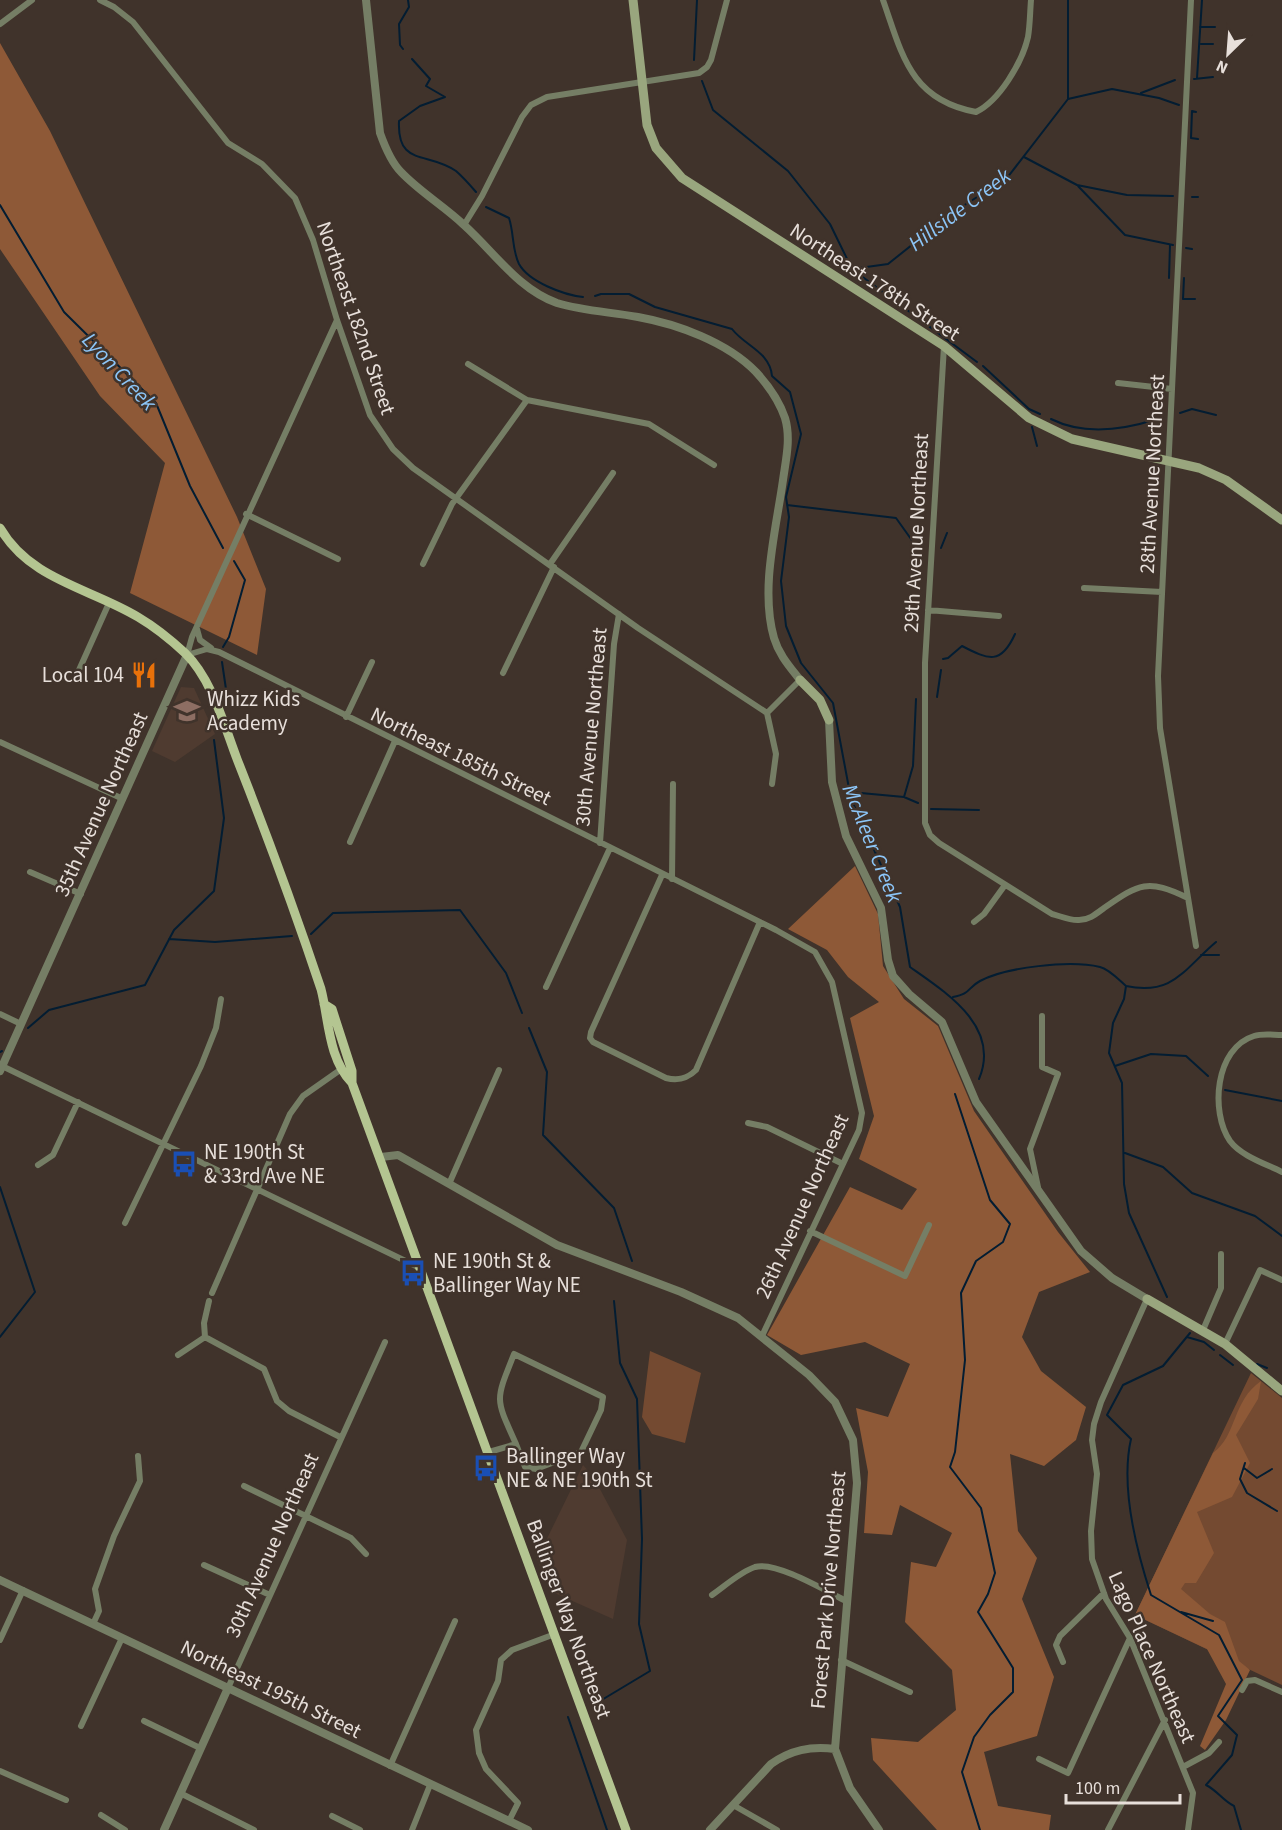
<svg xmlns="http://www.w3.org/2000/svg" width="1282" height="1830" font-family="'Source Sans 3',sans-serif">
<rect width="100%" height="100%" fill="#40332b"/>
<path fill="#4f3b30" d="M181,687L194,688L215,734L175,762L152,751Z
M583,1465L593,1476L627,1540L613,1619L550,1591L537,1559Z"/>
<path fill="#744a31" d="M650,1351L701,1373L685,1443L652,1434L642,1417Z
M1251,1373L1282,1398V1685L1135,1615Z"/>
<path fill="#8e5937" d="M0,43L50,131L237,517L266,589L257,655L130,593L165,463L100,396L0,249Z
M855,866L878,914L883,966L904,999L938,1026L974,1111L1058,1232L1090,1272L1039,1292L1022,1337L1041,1371L1086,1407L1076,1440L1044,1466L1010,1454L1018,1531L1037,1558L1022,1599L1054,1677L1037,1736L984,1752L998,1806L1051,1815L1049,1830H937L873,1760L871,1738L918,1742L956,1710L952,1670L905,1622L911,1562L936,1567L952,1533L900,1505L892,1535L864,1533L868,1472L856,1408L888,1417L910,1364L865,1342L801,1355L767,1335L850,1187L902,1210L917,1189L859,1159L874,1116L850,1018L879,1002L848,977L827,950L788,929Z
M1261,1381L1258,1399L1236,1435L1250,1463L1232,1497L1197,1512L1214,1553L1196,1583H1185L1181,1589L1210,1614L1225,1622L1239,1661L1250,1670L1226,1720L1205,1750L1200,1746L1226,1684L1207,1649L1135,1615L1213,1453C1237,1436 1232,1401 1261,1381Z"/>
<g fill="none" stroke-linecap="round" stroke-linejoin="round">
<path stroke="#031d32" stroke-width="2" d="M1200,27H1215
M1201,44H1213
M403,49L400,45L399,24L409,7L408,0
M412,59L430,79L426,86L445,97L420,106L399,121C397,167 427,151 456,171C463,177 470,185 476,192
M694,60L697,0
M1197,78L1202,0
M1194,79L1213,77
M702,81L713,110L788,171L830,224L852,269L888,264L952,213L1007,178L1068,99L1112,89L1159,98L1179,105
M1141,93L1175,80
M1068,99V0
M1196,112L1192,111L1191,138L1198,139
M1024,157L1077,185L1127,195L1173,196
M1078,186L1125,235L1173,245
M1192,197H1198
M0,205L64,312L156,403L190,486L223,548
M486,207L509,218C514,233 512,250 519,264C529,282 564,295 583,297
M1186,248L1192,249
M852,269L977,362
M1169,278L1170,245
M1184,278L1183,299H1195
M595,296L601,294H629L655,307L732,329C745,346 770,352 772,376L790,392L801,434L786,497L789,517L781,581L786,626L801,663L833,703L851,799L900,907L910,967C947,993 1001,1027 979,1079
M983,366L1029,409L1040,414
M1180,413L1192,409L1216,415
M1051,419C1083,435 1123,430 1157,419
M1032,427L1037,446
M787,505L896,518L916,546
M941,548L947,533
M223,647L229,637L245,580L234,561
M943,659L948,658L962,646C989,660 1001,665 1015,634
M222,662L227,696
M937,697L941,670
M850,792L904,797L918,803
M904,797L913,766L916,699
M931,809L979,810
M311,934L333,913L460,910L506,973L522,1013
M169,939L215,942L292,936
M1201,955H1219
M1126,986C1173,996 1184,969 1216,942
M953,997C971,994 967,988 980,981C1006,967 1070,960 1100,967C1109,969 1119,980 1126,986L1124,999L1113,1023L1109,1053L1122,1083L1124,1184L1129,1213L1167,1297
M28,1028L49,1010L145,985L174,930L214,891L224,818L214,740
M529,1028L547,1072L543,1135L614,1208L632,1261
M0,1052L2,1051
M1115,1066L1151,1054L1186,1056L1208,1076
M1225,1090L1282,1101
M955,1094L990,1200L1010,1224L1003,1242L976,1261L961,1293L965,1360L955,1452L950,1467L981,1508L995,1573L988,1594L978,1612L1013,1668V1692L990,1715L974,1737L962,1772L980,1830
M1125,1153L1163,1167L1192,1193L1255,1216L1282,1236
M0,1187L35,1292L0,1337
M1190,1333L1163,1366L1123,1385L1107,1415L1131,1439C1120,1487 1136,1549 1151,1595L1219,1635L1242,1680L1218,1716L1237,1735L1232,1755L1206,1785C1218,1791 1223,1801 1234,1806L1241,1830
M1187,1337L1204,1342L1214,1350
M1220,1355L1233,1365
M1257,1364L1267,1368
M1245,1463L1240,1479L1247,1493L1277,1511
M1244,1468L1257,1478L1272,1469
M1181,1612L1213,1621
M595,1704L650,1671L639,1624L642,1539L637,1399L620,1363L614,1301
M568,1717L607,1830"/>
<path stroke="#757e65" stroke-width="6" d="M100,0L114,7L133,22L228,143L262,164L295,198L313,240L337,320L370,415L393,449L413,468L638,628L767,713
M883,0C902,54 910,100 976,112C999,101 1022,63 1028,37C1030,25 1030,12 1031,0
M1191,0L1158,676L1160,728L1196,946
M0,24L32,0
M464,225L482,196L522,117L531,105L547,97L699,73L707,67L711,60L727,0
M944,346L925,663V823L930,835L939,843L1052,914C1060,916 1071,921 1079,920C1089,920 1096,914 1104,908C1139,884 1147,878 1188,898
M468,364L527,400L649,424L714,465
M1118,383L1172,389
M246,514L338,559
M423,564L452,504L527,400
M550,564L613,473
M1084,588L1162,592
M928,610L999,616
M197,629L200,640L211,648
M187,655L207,649L219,652L776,930L815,952L832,982L862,1113L859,1130L762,1336
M187,655L192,637L337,320
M79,670L109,603
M503,673L554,567
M767,713L776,754L772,784
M767,713L800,680
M346,717L372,662
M0,742L123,799
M350,842L395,741
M600,843L614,644L619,614
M30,872L81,894
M662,875L591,1032L590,1038L593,1042L666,1078C678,1081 687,1079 696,1070L760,922
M672,879L673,784
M974,922L984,914L1005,885
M546,987L610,848
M0,1014L21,1024
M1282,1035C1273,1035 1263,1033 1254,1036C1215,1048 1210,1112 1230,1141C1241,1156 1266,1164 1282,1172
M2,1066L420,1268
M748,1123L767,1127L843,1164
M38,1165L53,1155L78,1102
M449,1184L499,1070
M1038,1187L1030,1149L1058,1074L1042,1067V1016
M125,1223L201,1066L216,1028L221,999
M810,1231L905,1276L929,1225
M212,1293L290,1114L303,1096L340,1070
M1147,1299L1101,1402L1094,1424L1092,1440L1097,1474L1091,1531L1092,1559L1106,1599L1130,1638L1193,1793L1188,1830
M1203,1330L1221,1288V1254
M205,1337L264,1369L277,1401L289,1411L340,1437
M1225,1344L1260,1270L1282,1280
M178,1355L205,1337L204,1323L209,1301
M489,1452L516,1444L525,1467L536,1469L581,1452L601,1410L603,1397L514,1354C495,1402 495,1397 516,1444
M244,1486L351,1538L366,1554
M204,1565L270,1595
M712,1595C725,1586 740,1572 755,1567C776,1561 826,1591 846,1601
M93,1624L99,1611L95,1589L114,1536L140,1481L138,1456
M0,1640L23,1590
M841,1660L910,1692
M1063,1662L1056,1645L1060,1636L1104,1593
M228,1688L385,1342
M1242,1690L1247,1681L1255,1680L1282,1692
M144,1721L200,1748
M81,1726L122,1638
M1039,1759L1068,1773L1130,1638
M390,1766L455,1621
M1183,1767L1209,1753L1219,1742
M0,1771L66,1800
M180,1793L254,1830
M733,1805L777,1830
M101,1815L125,1830
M332,1816L360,1830
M509,1821L518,1803L486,1769L479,1753L476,1730L498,1681L501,1660L512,1650L555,1634
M412,1830L430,1785
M1108,1830L1165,1720"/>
<path stroke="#757e65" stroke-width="8" d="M366,0L380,133C385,147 391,162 401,172C420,192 444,206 464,225C494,252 518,289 557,303C583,311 611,312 638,317C677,324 727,342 756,372C768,385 779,400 785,418C791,438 786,459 783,480C776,530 760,589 774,638C779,655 790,667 800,680
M829,720L832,782L846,836L881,908L888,960L893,976L909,994L942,1022L976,1102L1081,1251L1112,1278L1147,1299
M0,1071L187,655
M381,1157L398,1155L557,1245L681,1292L738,1318L809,1375L835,1402L853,1440L857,1483L835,1749L850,1788L879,1830
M0,1580L528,1830
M164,1830L228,1688
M710,1830L771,1764C791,1750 810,1746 835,1749"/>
<path stroke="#99a67e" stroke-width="9" d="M633,0L647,125L656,148L682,178L944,346L1029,418L1072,439L1199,468L1226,480L1282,520
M800,680L820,700L829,720
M1147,1299L1225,1344L1282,1391"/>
<path stroke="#b4c591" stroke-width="9" d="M0,528C30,580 90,588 138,617C155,627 171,640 185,653C212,679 224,725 237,759C267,835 295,911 321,989C329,1020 328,1058 352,1083
M324,1004L332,1009L352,1071V1083L626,1830"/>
</g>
<defs>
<g id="restaurant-bare" transform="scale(2.07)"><path d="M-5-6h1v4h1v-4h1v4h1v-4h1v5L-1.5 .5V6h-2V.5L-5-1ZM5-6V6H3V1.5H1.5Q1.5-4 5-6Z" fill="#e8710a" stroke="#40332b" stroke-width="2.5" paint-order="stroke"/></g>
<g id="school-bare" transform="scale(2.07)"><path d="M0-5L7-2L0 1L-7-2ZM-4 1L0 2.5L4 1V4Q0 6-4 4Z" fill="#8d6e63" stroke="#40332b" stroke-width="2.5" paint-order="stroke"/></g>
<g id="bus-bare" transform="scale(2.07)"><path d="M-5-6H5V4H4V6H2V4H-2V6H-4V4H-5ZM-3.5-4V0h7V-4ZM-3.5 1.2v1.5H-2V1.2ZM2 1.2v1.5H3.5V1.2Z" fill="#1a4fb4" stroke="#40332b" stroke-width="2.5" paint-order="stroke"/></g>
</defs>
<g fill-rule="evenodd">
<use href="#restaurant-bare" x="144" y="675"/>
<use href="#school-bare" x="187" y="711"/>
<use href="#bus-bare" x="184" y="1164"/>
<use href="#bus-bare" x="413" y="1273"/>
<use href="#bus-bare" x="486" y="1468"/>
</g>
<g text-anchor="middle" stroke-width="5" stroke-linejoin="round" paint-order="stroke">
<g font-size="21" fill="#e7dfda" stroke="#40332b">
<text transform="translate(875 282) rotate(33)" y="7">Northeast 178th Street</text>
<text transform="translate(356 318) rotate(71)" y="7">Northeast 182nd Street</text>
<text transform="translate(1152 474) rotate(-87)" y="7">28th Avenue Northeast</text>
<text transform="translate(916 533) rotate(-87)" y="7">29th Avenue Northeast</text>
<text transform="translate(591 727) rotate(-85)" y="7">30th Avenue Northeast</text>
<text transform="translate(461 756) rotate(26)" y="7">Northeast 185th Street</text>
<text transform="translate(101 804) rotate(-66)" y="7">35th Avenue Northeast</text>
<text transform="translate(802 1206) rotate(-66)" y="7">26th Avenue Northeast</text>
<text transform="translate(272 1545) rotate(-66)" y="7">30th Avenue Northeast</text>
<text transform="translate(828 1590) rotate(-85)" y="7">Forest Park Drive Northeast</text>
<text transform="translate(569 1619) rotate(70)" y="7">Ballinger Way Northeast</text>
<text transform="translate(1152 1657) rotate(66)" y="7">Lago Place Northeast</text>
<text transform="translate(271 1689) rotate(26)" y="7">Northeast 195th Street</text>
</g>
<g font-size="21" fill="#e7dfda" stroke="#40332b" text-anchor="start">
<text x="124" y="682" text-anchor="end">Local 104</text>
<text x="207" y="706">Whizz Kids<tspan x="207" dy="24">Academy</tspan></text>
<text x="204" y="1159">NE 190th St<tspan x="204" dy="24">&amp; 33rd Ave NE</tspan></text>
<text x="433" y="1268">NE 190th St &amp;<tspan x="433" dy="24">Ballinger Way NE</tspan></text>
<text x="506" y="1463">Ballinger Way<tspan x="506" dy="24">NE &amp; NE 190th St</tspan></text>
</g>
<g font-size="22" font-style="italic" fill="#8cc5f7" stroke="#40332b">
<text transform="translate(959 209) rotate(-37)" y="8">Hillside Creek</text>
<text transform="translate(120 371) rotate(47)" y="8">Lyon Creek</text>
<text transform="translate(873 843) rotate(68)" y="8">McAleer Creek</text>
</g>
</g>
<g transform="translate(1228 54) rotate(205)" stroke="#40332b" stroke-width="4.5" paint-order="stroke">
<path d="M0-4.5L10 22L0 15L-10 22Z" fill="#e7dfda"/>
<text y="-9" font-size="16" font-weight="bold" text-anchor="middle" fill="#e7dfda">N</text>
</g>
<path d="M1066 1794v9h114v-9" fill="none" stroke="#e7dfda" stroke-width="3"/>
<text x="1075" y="1794" font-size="18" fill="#e7dfda" stroke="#40332b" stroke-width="4.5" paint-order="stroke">100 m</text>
</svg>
